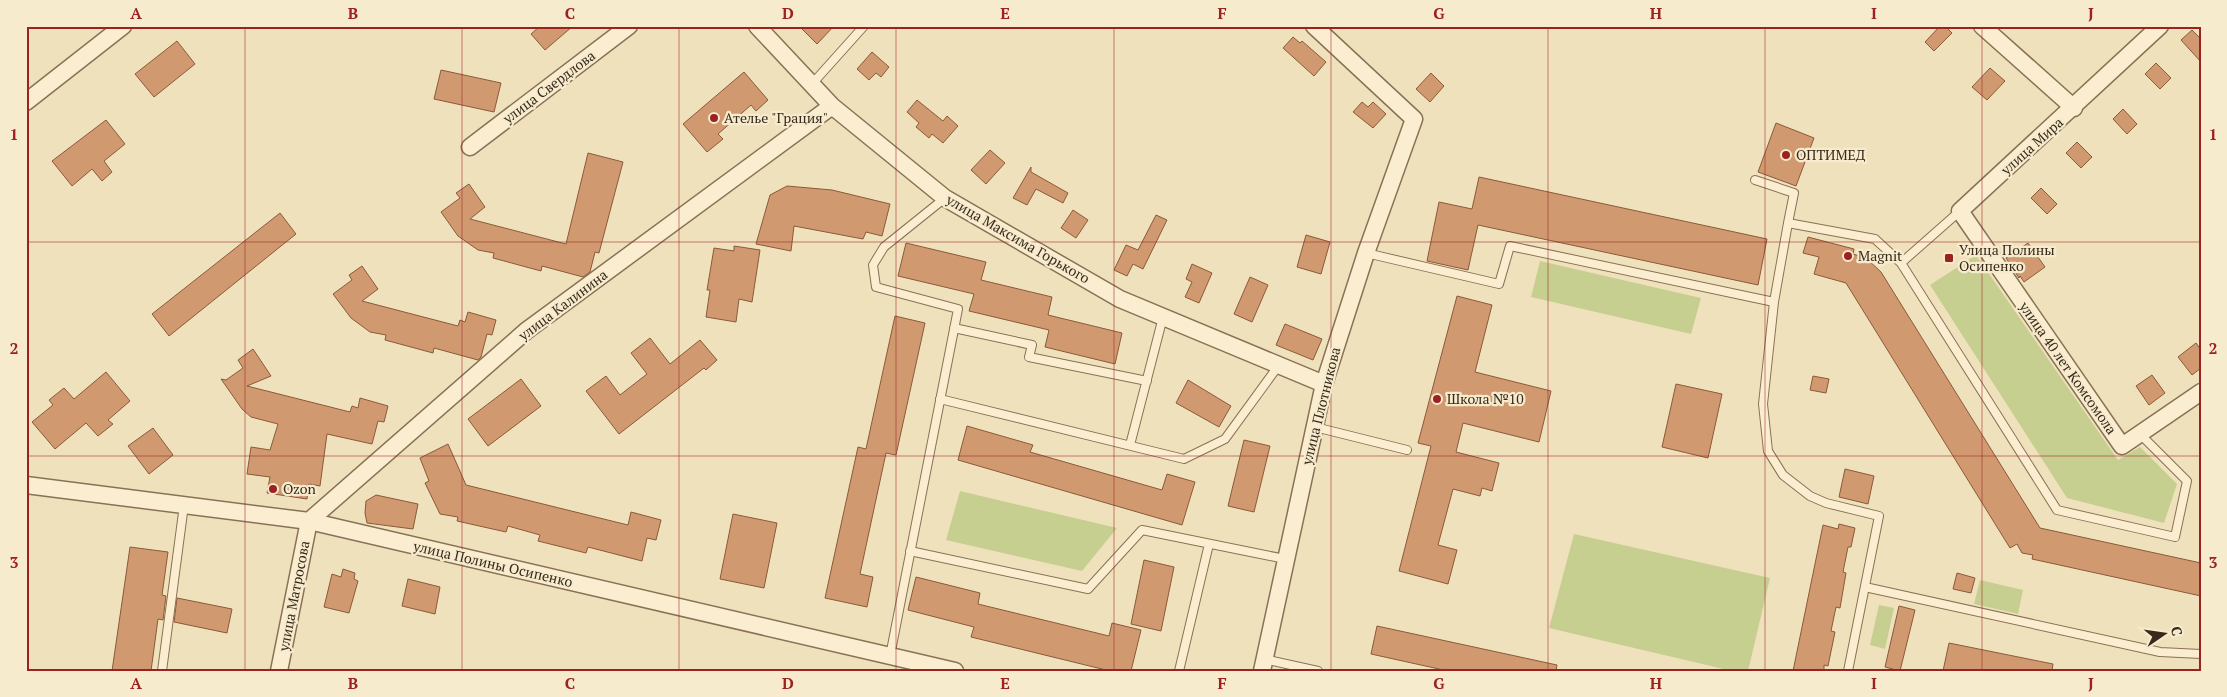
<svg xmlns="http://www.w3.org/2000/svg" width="2227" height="697" font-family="'PT Serif',serif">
<rect width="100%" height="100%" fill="#f0e1bd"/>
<path fill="#c7cf90" d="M1976,255L2118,460L2140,447L2177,484L2164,523L2067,498L1930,285Z
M1540,261L1701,298L1691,334L1531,297Z
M960,491L1117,528L1082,571L946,540Z
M1574,534L1770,578L1748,671H1732L1549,628Z
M1980,580L2023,590L2018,614L1974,604Z
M1879,605L1894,608L1885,649L1870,645Z"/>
<path fill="#d19970" stroke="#8a5a39" d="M540,26H573L545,50L531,34Z
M799,26H834L817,44Z
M1940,26H1945L1952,33L1934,51L1925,42Z
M2192,30L2201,39V62L2181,40Z
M1293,37L1300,43L1302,41L1326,62L1314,76L1283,48Z
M177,41L195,64L154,97L135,74Z
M872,52L889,67L881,77L876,73L869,80L857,69Z
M2156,63L2171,78L2160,89L2145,74Z
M1990,68L2005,81L1987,100L1972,87Z
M441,70L501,83L494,112L434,99Z
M744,72L768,100L756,111L751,105L718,134L723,139L707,152L683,124Z
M1431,73L1444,86L1430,102L1416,89Z
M917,100L943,121L947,116L958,126L943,143L932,134L929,138L916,127L919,123L907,112Z
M1362,102L1368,107L1373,102L1386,114L1373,128L1353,112Z
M2123,109L2137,124L2127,134L2113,119Z
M106,120L125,144L104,161L112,172L102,181L92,169L72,186L52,161Z
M1776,123L1814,138L1796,186L1758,172Z
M2077,142L2092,157L2081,168L2066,153Z
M990,150L1005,163L986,184L971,170Z
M588,153L623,162L599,253L595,252L590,272L583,277L542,266L541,271L493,258L494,253L478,250L458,236L441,212L460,198L456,193L469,184L485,207L470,219L566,244Z
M1031,167V172L1068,193L1063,203L1036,189L1027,205L1013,198Z
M1479,177L1767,239L1758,285L1478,225L1468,270L1427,261L1439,202L1472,209Z
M787,186L832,190L890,204L882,236L866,232L863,239L794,226L791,251L756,244L770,195Z
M2041,188L2057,204L2047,214L2031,198Z
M1073,210L1088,220L1076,238L1061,228Z
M280,213L296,234L169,336L152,314Z
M1156,215L1167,220L1143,269L1133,264L1127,276L1114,270L1126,245L1138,250Z
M1306,235L1330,242L1321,274L1297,267Z
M1808,237L1854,249L1853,254L1866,258L1881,272L2040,528L2201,563V596L2032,559L2033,555L2022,553L2017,544L2010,548L1846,283L1814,274L1819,257L1803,253Z
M906,243L986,262L981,280L1052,297L1048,315L1122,333L1115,364L1045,347L1049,330L969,311L974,294L898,276Z
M2028,243L2045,267L2024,282L2020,276L2019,278L2006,258Z
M734,246L760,250L752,302L739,299L736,322L706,317L710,290H707L714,248L734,251Z
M1192,264L1212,273L1199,303L1185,297L1192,282L1186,279Z
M362,266L378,289L362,301L458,326L460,320L465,322L468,312L496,320L492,335L487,334L481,357L478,360L434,348L433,353L385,340L386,335L370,332L351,318L333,294L352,280L349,275Z
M1250,277L1268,285L1252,322L1234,314Z
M1457,296L1492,305L1475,372L1551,391L1539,442L1463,423L1456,452L1499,463L1492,491L1482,488L1480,496L1453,489L1438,545L1457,550L1448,584L1399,571L1431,446L1418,443Z
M895,316L925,323L896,455L886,453L860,574L873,577L867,607L825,598L858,447L866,449Z
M1285,324L1322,339L1313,360L1276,345Z
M650,338L670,364L700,340L717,360L706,370L704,368L619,434L586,391L606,376L620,395L647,374L631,353Z
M2196,343L2201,350V368L2192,375L2178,357Z
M253,349L271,376L247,386L350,412L352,406L358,408L360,398L388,406L384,422L378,421L372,444L327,434L320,486L309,484L307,499L267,493L270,477L247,474L251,447L270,450L278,424L251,417L242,409L221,379L226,380L243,368L238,360Z
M106,372L130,401L108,420L113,424L98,436L86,423L55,449L32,422L53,405L49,400L64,388L74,399Z
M2152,375L2165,393L2149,405L2136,386Z
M1813,376L1829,379L1826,393L1810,390Z
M521,379L541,406L488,446L468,419Z
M1188,380L1231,406L1219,427L1176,403Z
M1676,384L1722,394L1708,458L1662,447Z
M967,426L1033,445L1030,452L1162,490L1167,474L1195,482L1182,525L958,460Z
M153,428L173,455L149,474L128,446Z
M1244,440L1270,446L1254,512L1228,506Z
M448,444L466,485L628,525L631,512L661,520L656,540L647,538L642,561L588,547L586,553L538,541L540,535L508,526L506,532L457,521L458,517L440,514L425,483L429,481L420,458Z
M1845,469L1874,476L1868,504L1839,497Z
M376,495L418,504L413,529L367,523L365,513L366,501Z
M733,514L777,523L764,588L720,579Z
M1839,524L1855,528L1851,547H1848L1843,572L1846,573L1840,608L1836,607L1831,631L1835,632L1828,666L1824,665V671H1793L1823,525L1838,529Z
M130,547L168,552L162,595L166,596L163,620L158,619L151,671H112Z
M1144,560L1174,567L1161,631L1131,624Z
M343,569L355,573L354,579L358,581L349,613L324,607L332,574L341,577Z
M1957,573L1975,578L1971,593L1953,589Z
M916,577L980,593L978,604L1109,636L1112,623L1141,630L1131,671H1110L971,637L974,627L908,610Z
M408,579L440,587L435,614L402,606Z
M177,598L232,609L227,633L174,622Z
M1899,606L1915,610L1900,671L1885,667Z
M1377,626L1557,665L1556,671H1448L1371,654Z
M1949,643L2053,664L2052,671H1943Z"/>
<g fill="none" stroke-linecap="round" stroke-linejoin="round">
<g stroke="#897155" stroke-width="10">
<path id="lane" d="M812,84L864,26
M1755,180L1794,193L1788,223
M1366,253L1499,284L1510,246L1774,302
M1901,263L1960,211
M954,328L1032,345L1029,357L1147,381
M940,399L1184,459L1225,439L1279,365
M1315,427L1407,450
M1130,445L1163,317
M910,551L1088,589L1142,530L1285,559
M1865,587L2160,652L2201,654
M890,656L958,309L876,287L873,265L884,247L945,198
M1264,659L1318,671
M162,671L184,505
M1179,671L1209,544
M1848,671L1879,516L1826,503L1810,496L1783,475L1768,451L1763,404L1774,302L1788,223L1875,239L1901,263L2057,510L2175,537L2187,481L2140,434"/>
</g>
<g stroke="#897155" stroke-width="19">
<path id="street" d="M757,26L832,106L945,198L1120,299L1324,384
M1982,26L2074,108
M2160,26L1960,211L2122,446L2201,392
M26,102L123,26
M470,147L629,26
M26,485L309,521L955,671
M279,671L309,521L526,331L832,106
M1262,671L1324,384L1366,253L1414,119L1314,26"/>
</g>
<use href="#lane" stroke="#fbeed0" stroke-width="8"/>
<use href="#street" stroke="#fbeed0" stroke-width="16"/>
</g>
<path fill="none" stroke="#9c2121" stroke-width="1" stroke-opacity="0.55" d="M245,26V671M462,26V671M679,26V671M896,26V671M1114,26V671M1331,26V671M1548,26V671M1765,26V671M1982,26V671M26,242H2201M26,456H2201"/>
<g fill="#9c2121" stroke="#f7ebcd" stroke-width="2">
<circle cx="714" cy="118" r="5"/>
<circle cx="1786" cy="155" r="5"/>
<circle cx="1848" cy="256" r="5"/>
<rect x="1944" y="253" width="10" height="10" rx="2.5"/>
<circle cx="1437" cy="399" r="5"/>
<circle cx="273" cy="489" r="5"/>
</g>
<g text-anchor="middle" stroke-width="4.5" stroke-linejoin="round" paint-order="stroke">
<g font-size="14" fill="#37291b" stroke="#f7ebcd">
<text transform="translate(549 87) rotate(-37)" y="5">улица Свердлова</text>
<text transform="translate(2032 146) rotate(-42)" y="5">улица Мира</text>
<text transform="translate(1018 239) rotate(30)" y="5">улица Максима Горького</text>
<text transform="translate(563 305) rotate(-37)" y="5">улица Калинина</text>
<text transform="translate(2068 368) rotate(55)" y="5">улица 40 лет Комсомола</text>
<text transform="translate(1321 406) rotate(-76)" y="5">улица Плотникова</text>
<text transform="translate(493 564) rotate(13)" y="5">улица Полины Осипенко</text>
<text transform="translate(294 596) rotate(-79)" y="5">улица Матросова</text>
</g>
<g font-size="14" fill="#37291b" stroke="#f7ebcd" text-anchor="start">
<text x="724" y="123">Ателье "Грация"</text>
<text x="1796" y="160">ОПТИМЕД</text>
<text x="1959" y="255">Улица Полины<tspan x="1959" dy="16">Осипенко</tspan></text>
<text x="1858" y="261">Magnit</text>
<text x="1447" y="404">Школа №10</text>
<text x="283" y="494">Ozon</text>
</g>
</g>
<rect width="2227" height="697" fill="none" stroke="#f7ebcd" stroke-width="55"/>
<g transform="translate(2164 634) rotate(77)" stroke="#f7ebcd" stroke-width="4" paint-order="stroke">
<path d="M0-4L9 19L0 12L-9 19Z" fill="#37291b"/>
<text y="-8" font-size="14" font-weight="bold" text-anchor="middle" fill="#37291b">С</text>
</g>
<rect x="28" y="28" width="2172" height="642" fill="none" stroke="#9c2121" stroke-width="2"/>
<g font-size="16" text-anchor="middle" font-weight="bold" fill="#9c2121">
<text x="136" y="19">A</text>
<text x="353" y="19">B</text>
<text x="570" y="19">C</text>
<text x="788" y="19">D</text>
<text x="1005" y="19">E</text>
<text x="1222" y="19">F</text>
<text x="1439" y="19">G</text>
<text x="1656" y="19">H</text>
<text x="1874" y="19">I</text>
<text x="2091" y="19">J</text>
<text x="14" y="140">1</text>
<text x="2213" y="140">1</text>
<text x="14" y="354">2</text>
<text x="2213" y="354">2</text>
<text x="14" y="568">3</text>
<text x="2213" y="568">3</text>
<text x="136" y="689">A</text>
<text x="353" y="689">B</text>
<text x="570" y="689">C</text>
<text x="788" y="689">D</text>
<text x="1005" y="689">E</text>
<text x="1222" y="689">F</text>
<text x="1439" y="689">G</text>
<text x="1656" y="689">H</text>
<text x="1874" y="689">I</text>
<text x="2091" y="689">J</text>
</g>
</svg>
